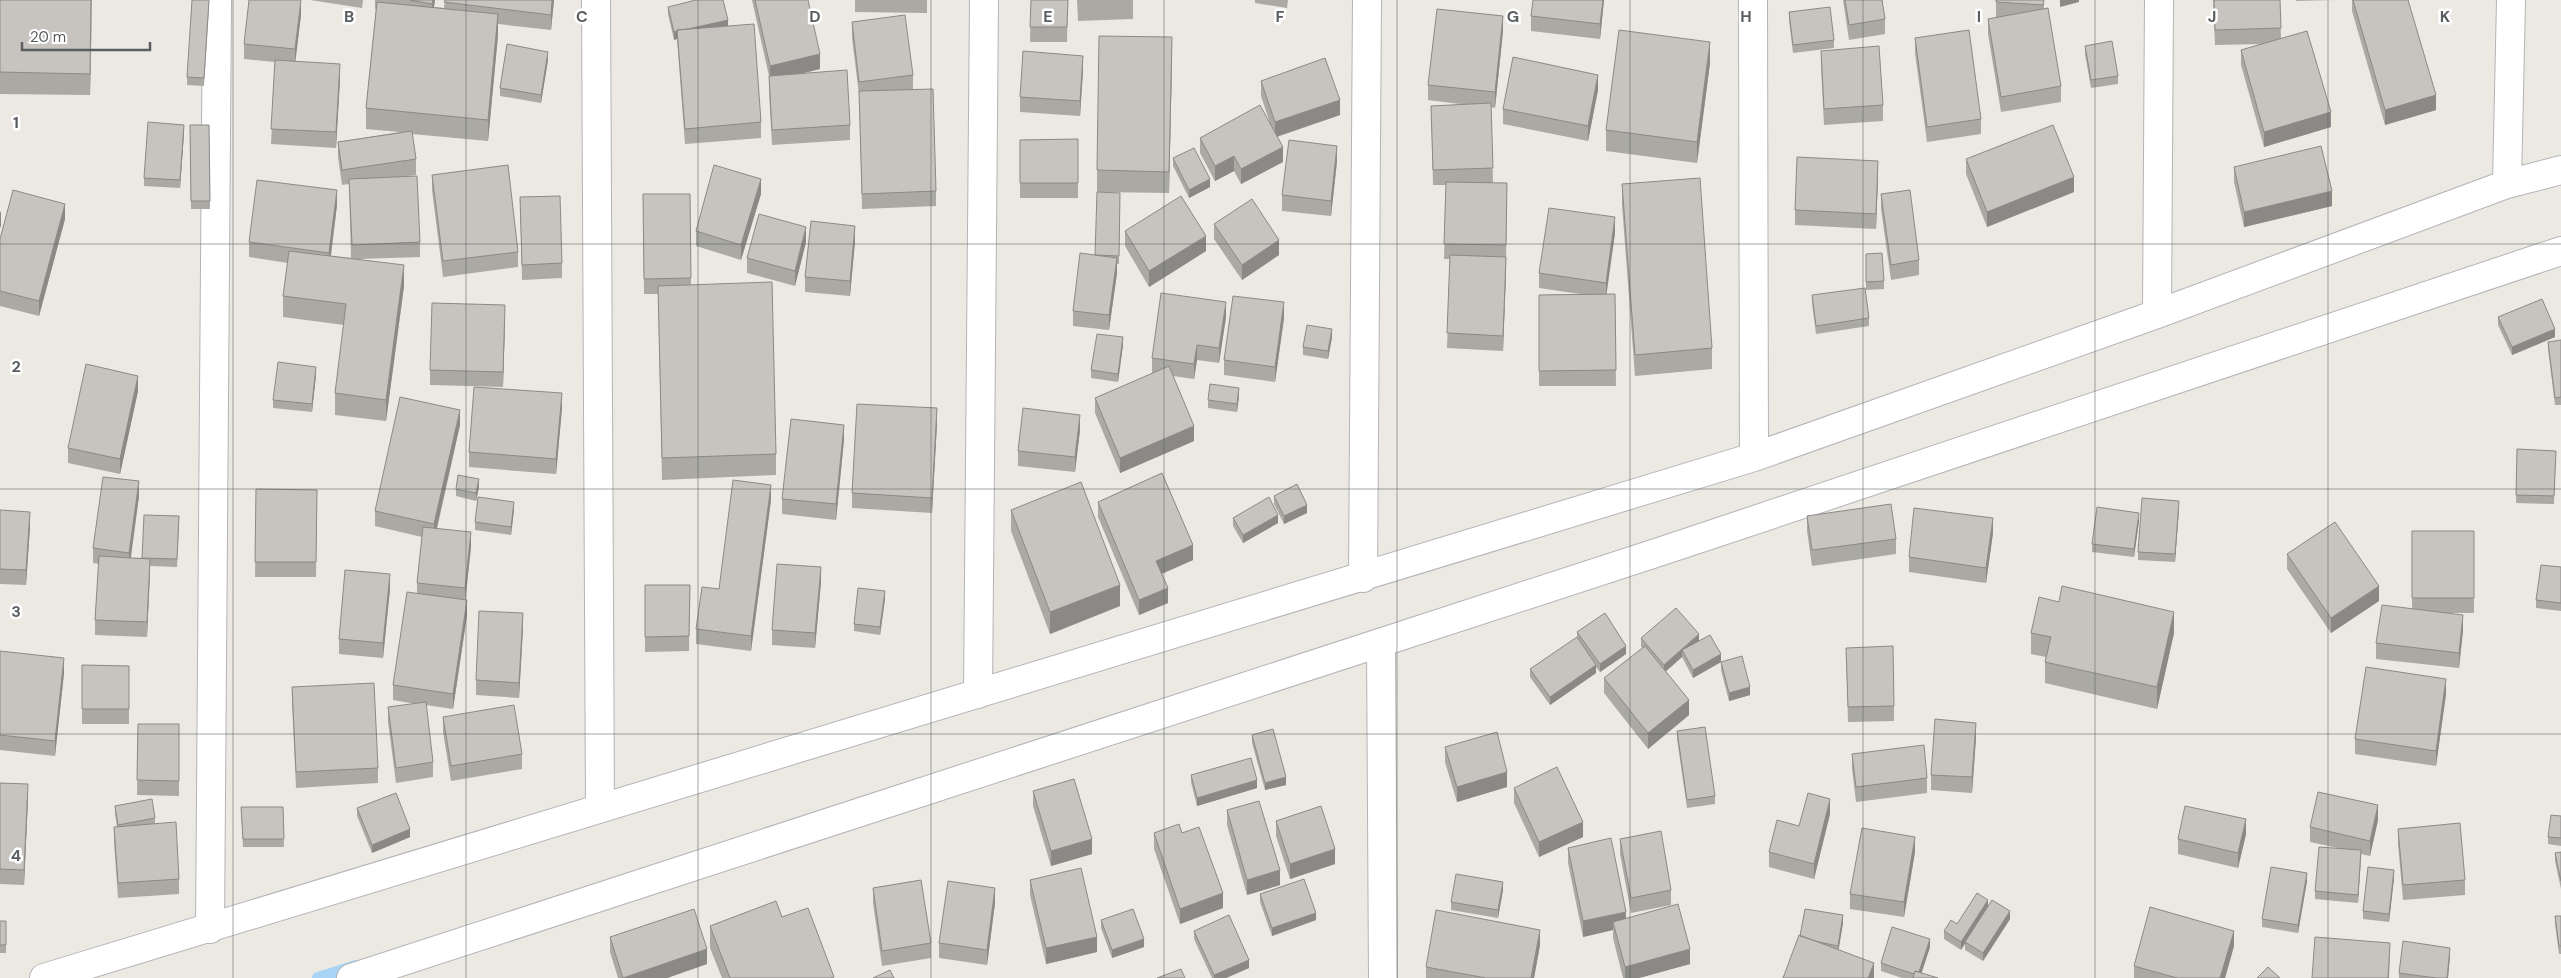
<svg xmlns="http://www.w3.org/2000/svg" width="2561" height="978" font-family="'DM Sans',sans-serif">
<rect width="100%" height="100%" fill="#ece9e2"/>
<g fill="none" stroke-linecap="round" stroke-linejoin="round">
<path stroke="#a8d5f6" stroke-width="12" d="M318,978L356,966"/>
<g stroke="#b3b4b8" stroke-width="30">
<path id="minor" d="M596,0L600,808
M1753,0L1754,457
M2507,184L2511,0
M2157,314L2159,0
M1363,578L1367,0
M1381,643L1383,978
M978,694L984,0
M210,929L217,0
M44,978L1754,457L2157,314L2507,184L2561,170
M351,978L1668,549L2561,251"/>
</g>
<use href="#minor" stroke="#fff" stroke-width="28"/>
</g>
<path fill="#aba9a4" d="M0,0H92L90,95L0,94Z
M310,0H363L362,8Z
M375,0H435L434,7L444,8L445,0H554L551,30L498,24V35L488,141L412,134L416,159V175L398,177L420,242V257L359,259L404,286L386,421L335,415V393L344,325L283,317V296L288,263L249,257V242L337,205L331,256L351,258L349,184L342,185L338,157V142L400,132L366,129V108L376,9H375Z
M752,0H808L820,69L800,74L850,125V140L772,145L769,91V76Z
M855,0H927V13L855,12Z
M1031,0H1068L1067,42H1030Z
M1077,0H1133V19L1078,21Z
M1255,0H1288L1287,8L1255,3Z
M1604,0L1600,39L1531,31V16Z
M1843,0H1882L1885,19V34L1849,40Z
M1996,0H2044V9L2061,86V102L2001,112L1988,34V19L1996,17Z
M2213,0H2280L2281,39L2331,127L2264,147L2241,65V50L2264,44L2215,45Z
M2296,0H2335L2296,1Z
M2352,0H2408L2436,110L2385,125L2352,11Z
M668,7L728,26L761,122V138L685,144L677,39L674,40L668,14Z
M209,8L204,86L187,85V77Z
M1789,12L1834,40V48L1793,53L1789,20Z
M301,15L295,61L340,79L336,148L271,144L275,62L244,59V44Z
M852,22L913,75V89L936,191V206L862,209L859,95L852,38Z
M1503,31L1495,108L1491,107L1493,183H1507L1506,272L1503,351L1447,348L1450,259H1444L1446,185H1433L1431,106L1468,105L1428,100V85Z
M1915,38L1981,119V134L1927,142L1915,53Z
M2085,46L2118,76V84L2091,88L2085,54Z
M1821,51L1883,105V121L1824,125L1821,66Z
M1172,59L1169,193L1097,192V170Z
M548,60L541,103L500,96V88Z
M1710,63L1697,163L1606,151V130Z
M1083,71L1080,116L1020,112V97Z
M1261,81L1340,115L1277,137L1283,162L1241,184L1234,171L1215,181L1200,153V138L1271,126L1261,96Z
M1598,90L1588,141L1503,124V109Z
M190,125H209L210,209H191Z
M184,133L180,188L144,186V178Z
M1078,139V198H1020V140Z
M1173,158L1210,187L1189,198L1173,166Z
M1966,159L2074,192L1987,227L1966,174Z
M1337,161L1331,216L1282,211V195Z
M2234,167L2332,206L2244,227L2234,182Z
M432,175L518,252V267L443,277L432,190Z
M1878,176L1876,229L1795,225V210Z
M1622,184L1712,348V369L1635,376L1622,205Z
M1120,193L1119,264H1117V273L1109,330L1073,326V311Z
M643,194H690L691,285L776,454V475L662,480L658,294H644Z
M761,194L741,260L696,246V231Z
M1881,194L1919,260V275L1891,280L1881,209Z
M520,197L562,263V278L522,280Z
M65,219L39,316L0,306V239Z
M1214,224L1279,255L1242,280L1214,239Z
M1125,231L1206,251L1149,287L1125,246Z
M1615,233L1606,294H1615L1616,386H1539V295L1580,294L1539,288V273Z
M855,241L850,296L805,292V277Z
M806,242L795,286L747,273V258Z
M1866,254L1884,281V289L1866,290Z
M1812,295L1869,318V326L1816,334L1812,303Z
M1226,317L1219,363L1197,360L1194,379L1173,376L1194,441L1120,473L1095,413V398L1154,373H1152V358Z
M2498,317L2555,337L2512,355L2498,325Z
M1284,318L1275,382L1224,375V360Z
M505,320L503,387L430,385V370Z
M1332,337L1328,359L1303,355V347Z
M2561,340V405H2555L2548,349V342Z
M1123,345L1118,382L1091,378V370Z
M316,375L312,412L273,408V400Z
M138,391L120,474L68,463V448Z
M1239,396L1237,412L1208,408V400Z
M562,408L556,474L469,467V452Z
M937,424L932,513L852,508V493Z
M460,425L437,529L471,547L465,600L467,615L453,709L426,705L433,762V777L396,783L388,722V707L416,704L393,700V685L417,593V583L422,537L375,526V511Z
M1080,430L1075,472L1018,466V451Z
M844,440L836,520L782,514V499Z
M2517,449L2556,451L2554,504L2516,503Z
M479,487L476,501L456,496V489Z
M256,489L317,490L316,577H255Z
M139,496L131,558H142L179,524L177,567L150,566L147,637L95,635V620L99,564L93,563V548Z
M1274,496L1307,513L1284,524L1274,504Z
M771,500L751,651L696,644V629Z
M1098,502L1193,560L1162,574L1168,603L1139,615L1098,517Z
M2179,509L2175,562L2138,560V552Z
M0,510L30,527L26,585L0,584Z
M514,510L511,535L475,530V522Z
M1011,510L1120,606L1050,634L1011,531Z
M1807,516L1896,539V554L1812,566L1807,531Z
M1233,518L1278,523L1243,543L1233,526Z
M2139,521L2134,557L2092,552V544Z
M2412,531H2474V613H2449L2463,630L2459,668L2376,659V643L2412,608Z
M1993,533L1986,583L1909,572V557Z
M2287,554L2379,601L2331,633L2287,569Z
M2561,567V611L2536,608V600Z
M821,582L815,648L772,645V630Z
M645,585H690L689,651L645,652Z
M390,589L383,658L339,654V639Z
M885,599L880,635L854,631V624Z
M523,628L519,698L476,695V680Z
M1577,632L1626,654L1600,672L1596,667V673L1550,705L1530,677V669L1577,638Z
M2031,633H2174L2157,709L2045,683V662L2046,657L2031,654Z
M1641,638L1699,641L1721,662L1693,678L1682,657L1666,671L1689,715L1648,749L1604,693V678L1642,648L1641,646Z
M1846,648L1894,706V721L1848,722Z
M0,651L64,673L55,756L0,750Z
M1721,662L1750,695L1729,701L1721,670Z
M82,665L129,666V724H82Z
M292,687L378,768V783L296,788L292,702Z
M2446,694L2436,766L2355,754V739Z
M443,717L522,754V769L451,781L443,732Z
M138,724H179V796L137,795Z
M1677,731L1715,796V804L1687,808L1677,739Z
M1252,735L1286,785L1265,790L1252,743Z
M1976,738L1972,793L1931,790V775Z
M1445,747L1507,787L1457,802L1445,762Z
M1852,754L1927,778V793L1856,802L1852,769Z
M1191,775L1257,788L1197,806L1191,782Z
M0,783L28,799L24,885L0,884Z
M1514,788L1583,837L1539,857L1514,803Z
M1033,791L1092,854L1051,866L1033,806Z
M115,806L155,818V824L179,879V894L118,898L114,842V827H117L115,814Z
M241,807H283L284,847H243Z
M357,808L410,837L372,853L357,816Z
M1227,810L1280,885L1247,895L1227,825Z
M1830,814L1814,879L1769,867V852Z
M2561,816V846L2548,844V837Z
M2378,820L2370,856L2361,854L2358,903L2315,899V891L2338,848L2310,842V827Z
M1276,821L1335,864L1290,879L1276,836Z
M2398,829L2465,880V895L2403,900L2398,844Z
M1154,833H1182L1223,908L1180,924L1154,849Z
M2246,834L2238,868L2178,854V839Z
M1620,839L1671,890V905L1631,913L1620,854Z
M1568,848L1626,919L1690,964L1639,978H1623L1613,938V930L1583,937L1568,863Z
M1915,852L1904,917L1850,909V894Z
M2561,852V889L2555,861V853Z
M2394,878L2389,922L2363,919V911Z
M1030,880L1097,952L1046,964L1030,895Z
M2307,881L2298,933L2262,927V919Z
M873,888L931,943V958L882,966L873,903Z
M1503,890L1498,918L1451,910V902Z
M1260,894L1316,920L1272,936L1260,902Z
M995,903L987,965L939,958V943Z
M1988,907L2010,919L1983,961L1965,950V943L1961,950L1944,939V931Z
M2555,916H2561V954H2559L2555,924Z
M782,917L834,978H722L710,948V926Z
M1101,920L1144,947L1112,958L1101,928Z
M0,921H6V953H0Z
M1843,923L1838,950L1874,978L1800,936Z
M1194,931L1249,968L1226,978H1212L1194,939Z
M610,937L707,964L667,978H618L610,952Z
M1540,945L1534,978H1426V967Z
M2234,946L2225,978H2134V966Z
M1930,947L1921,973L1938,978H1902L1881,971V963Z
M2450,956L2448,978H2399V973Z"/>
<path fill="#8b8986" d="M92,0L90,95V74Z
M301,0V15L295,65V49Z
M433,0H435L432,19V4Z
M552,0H554L551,30V15Z
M1603,0H1604L1600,39V24Z
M2060,0H2079V2L2060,7Z
M498,14V35L488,141V120Z
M1503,16V31L1495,108V92Z
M728,20V28L677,31Z
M677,31V39L674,40V32Z
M1172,37V59L1169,193V172Z
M1710,42V63L1697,163V142Z
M548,52V60L541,103V95Z
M820,54V69L770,81V66Z
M1083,56V71L1080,116V101Z
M340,64V79L336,148V132Z
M1598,75V90L1588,141V126Z
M2436,95V110L2385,125V110Z
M1340,100V115L1275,137V122Z
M2331,112V127L2264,147V132Z
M184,125V133L180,188V180Z
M1337,146V161L1331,216V201Z
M1283,147V162L1241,184V169Z
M1234,156V171L1215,181V166Z
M1878,161V176L1876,229V214Z
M2074,177V192L1987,227V212Z
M761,179V194L741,260V245Z
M1210,179V187L1189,198V190Z
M337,190V205L329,268V253Z
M2332,191V206L2244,227V212Z
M65,204V219L39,316V301Z
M1,211V226L0,228V213Z
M1615,217V233L1606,298V283Z
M855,226V241L850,296V281Z
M806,227V242L795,286V271Z
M1206,236V251L1149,287V271Z
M1279,240V255L1242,280V265Z
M1506,257V272L1503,351V336Z
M1117,258V273L1109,330V315Z
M404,265V286L386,421V400Z
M1226,302V317L1219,363V348Z
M1284,302V318L1275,382V367Z
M505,305V320L503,387V372Z
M1332,329V337L1328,359V351Z
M2555,329V337L2512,355V347Z
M1123,337V345L1118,382V374Z
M1197,345V360L1194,379V364Z
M316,367V375L312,412V404Z
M138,376V391L120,474V459Z
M1239,388V396L1237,412V404Z
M562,393V408L556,474V459Z
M937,408V424L932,513V498Z
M460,410V425L434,539V524Z
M1080,415V430L1075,472V457Z
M844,425V440L836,520V504Z
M1194,426V441L1120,473V458Z
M479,479V487L476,501V493Z
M139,481V496L129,568V553Z
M771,485V500L751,651V636Z
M2179,501V509L2175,562V554Z
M514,502V510L511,535V527Z
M1307,505V513L1284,524V516Z
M30,512V527L26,585V570Z
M2139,513V521L2134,557V549Z
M1278,515V523L1243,543V535Z
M1993,518V533L1986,583V568Z
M471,532V547L465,603V588Z
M1193,545V560L1156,576V561Z
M150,559V574L147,637V622Z
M821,567V582L815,648V633Z
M390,574V589L383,658V643Z
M1120,585V606L1050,634V612Z
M2379,586V601L2331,633V618Z
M1168,588V603L1139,615V600Z
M885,591V599L880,635V627Z
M467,600V615L453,709V694Z
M2174,612V633L2157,709V687Z
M523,613V628L519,698V683Z
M2463,615V630L2459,668V653Z
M1699,634V642L1682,650V657L1664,673V665Z
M1626,646V654L1600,672V664Z
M1721,654V662L1693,678V670Z
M64,658V673L55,756V741Z
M1596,665V673L1550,705V697Z
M2446,679V694L2436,766V751Z
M1750,687V695L1729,701V693Z
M1689,700V715L1648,749V733Z
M1976,723V738L1972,793V777Z
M1507,772V787L1457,802V787Z
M1286,777V785L1265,790V783Z
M1257,780V788L1197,806V798Z
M28,784V799L24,885V870Z
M1830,799V814L1814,879V864Z
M2378,805V820L2370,856V841Z
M2246,819V834L2238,868V853Z
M1583,822V837L1539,857V842Z
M410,829V837L372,853V845Z
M1915,837V852L1904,917V902Z
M1092,839V854L1051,866V851Z
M1335,849V864L1290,879V864Z
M2361,850V858L2358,903V895Z
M1280,870V885L1247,895V880Z
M2394,870V878L2389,922V914Z
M2307,873V881L2298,933V925Z
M1503,882V890L1498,918V910Z
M995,888V903L987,965V950Z
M1223,893V908L1180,924V909Z
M1988,900V908L1961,950V942Z
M2010,911V919L1983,961V953Z
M1626,912V927L1613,922V930L1583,937V921Z
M1316,913V920L1272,936V928Z
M1843,915V923L1838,954V946Z
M1540,930V945L1534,978H1531Z
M2234,931V946L2225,978H2220Z
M1097,937V952L1046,964V948Z
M1144,939V947L1112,958V950Z
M1930,939V947L1920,978L1918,976Z
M2390,943L2389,978H2388Z
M2450,948V956L2448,978H2447Z
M707,949V964L667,978H623Z
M1690,949V964L1639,978H1625V967Z
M1249,960V968L1226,978H1214V975Z
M1874,963V978H1868Z"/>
<path fill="#c7c4bf" stroke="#8b8986" d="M0,0H91L90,74L0,72Z
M192,0H209L204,78L187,77Z
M249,0H301L295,49L244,44Z
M410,0H433L432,4Z
M445,0H552L551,15L444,2Z
M696,0H723L728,20L688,29L677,30V31L674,32L668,7Z
M755,0H808L820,54L770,66Z
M1031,0H1068L1067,27H1030Z
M1533,0H1603L1600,24L1531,16Z
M1845,0H1882L1885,19L1849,25Z
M1996,0H2044L2043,5L1996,2Z
M2214,0H2280L2281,28L2215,30Z
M2353,0H2408L2436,95L2385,110Z
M377,2L498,14L488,120L366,108Z
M1830,7L1834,40L1793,45L1789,12Z
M2048,8L2061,86L2001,97L1988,19Z
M1437,9L1503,16L1495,92L1428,85Z
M905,15L913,75L859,82L852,22Z
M754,24L761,122L685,129L677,30Z
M1619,30L1710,42L1697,142L1606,130Z
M1969,30L1981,119L1927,127L1915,38Z
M2307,31L2331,112L2264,132L2241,50Z
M1099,36L1172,37L1169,172L1097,170Z
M2112,41L2118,76L2091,80L2085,46Z
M507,44L548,52L541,95L500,88Z
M1879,46L1883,105L1824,109L1821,51Z
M1023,51L1083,56L1080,101L1020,97Z
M1513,57L1598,75L1588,126L1503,109Z
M1325,58L1340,100L1275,122L1261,81Z
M275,60L340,64L336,132L271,129Z
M847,70L850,125L772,130L769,76Z
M933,89L936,191L862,194L859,91Z
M1491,103L1493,168L1433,170L1431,106Z
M1260,105L1283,147L1241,169L1234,156L1215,166L1200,138Z
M148,122L184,125L180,180L144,178Z
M190,125H209L210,201H191Z
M2053,125L2074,177L1987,212L1966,159Z
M412,131L416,159L342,170L338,142Z
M1078,139V183H1020V140Z
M1289,140L1337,146L1331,201L1282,195Z
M2321,146L2332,191L2244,212L2234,167Z
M1194,148L1210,179L1189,190L1173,158Z
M1797,157L1878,161L1876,214L1795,210Z
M508,165L518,252L443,261L432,175Z
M714,165L761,179L741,245L696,231Z
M417,176L420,242L352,245L349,179Z
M1700,178L1712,348L1635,355L1622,184Z
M257,180L337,190L329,253L249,242Z
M1446,182L1507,183L1506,245L1444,244Z
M13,190L65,204L39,301L0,291V239Z
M1910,190L1919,260L1891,265L1881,194Z
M1097,192L1120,193L1119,256L1095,255Z
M643,194H690L691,278L644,279Z
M560,196L562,263L522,265L520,197Z
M1181,196L1206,236L1149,271L1125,231Z
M1252,199L1279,240L1242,265L1214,224Z
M1549,208L1615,217L1606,283L1539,273Z
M759,214L806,227L795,271L747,258Z
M811,221L855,226L850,281L805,277Z
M289,251L404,265L386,400L335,393L346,304L283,296Z
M1080,253L1117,258L1109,315L1073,311Z
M1882,253L1884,281L1866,282V254Z
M1450,255L1506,257L1503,336L1447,333Z
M772,282L776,454L662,458L658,286Z
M1865,288L1869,318L1816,326L1812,295Z
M1161,293L1226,302L1219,348L1197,345L1194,364L1152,358Z
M1615,294L1616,370L1539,371V295Z
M1233,296L1284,302L1275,367L1224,360Z
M2542,299L2555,329L2512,347L2498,317Z
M432,303L505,305L503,372L430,370Z
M1307,325L1332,329L1328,351L1303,347Z
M1097,334L1123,337L1118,374L1091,370Z
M2561,340V397L2555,398L2548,342Z
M278,362L316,367L312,404L273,400Z
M86,364L138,376L120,459L68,448Z
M1169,366L1194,426L1120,458L1095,398Z
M1210,384L1239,388L1237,404L1208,400Z
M474,387L562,393L556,459L469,452Z
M400,397L460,410L434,524L375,511Z
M857,404L937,408L932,498L852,493Z
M1023,408L1080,415L1075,457L1018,451Z
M791,419L844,425L836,504L782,499Z
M2517,449L2556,451L2554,496L2516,495Z
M1162,473L1193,545L1156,561L1168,588L1139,600L1098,502Z
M458,475L479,479L476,493L456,489Z
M103,477L139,481L129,553L93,548Z
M733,480L771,485L751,636L696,629L702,587L719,589Z
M1081,482L1120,585L1050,612L1011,510Z
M1297,484L1307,505L1284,516L1274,496Z
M256,489L317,490L316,562H255Z
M478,497L514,502L511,527L475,522Z
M1269,497L1278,515L1243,535L1233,518Z
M2142,498L2179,501L2175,554L2138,552Z
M1891,504L1896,539L1812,550L1807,516Z
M2097,507L2139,513L2134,549L2092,544Z
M1914,508L1993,518L1986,568L1909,557Z
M0,510L30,512L26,570L0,569Z
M144,515L179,516L177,559L142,558Z
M2335,522L2379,586L2331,618L2287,554Z
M423,527L471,532L465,588L417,583Z
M2412,531H2474V598H2412Z
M99,556L150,559L147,622L95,620Z
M777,564L821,567L815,633L772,630Z
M2541,565L2561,567V603L2536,600Z
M345,570L390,574L383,643L339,639Z
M645,585H690L689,636L645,637Z
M2062,586L2174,612L2157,687L2045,662L2051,637L2031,633L2039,597L2059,602Z
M858,588L885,591L880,627L854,624Z
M407,592L467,600L453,694L393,685Z
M2382,605L2463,615L2459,653L2376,643Z
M1676,608L1699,634L1664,665L1641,638Z
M479,611L523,613L519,683L476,680Z
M1605,613L1626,646L1600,664L1577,632Z
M1710,635L1721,654L1693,670L1682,650Z
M1577,637L1596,665L1550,697L1530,669Z
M1645,646L1689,700L1648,733L1604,678Z
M1893,646L1894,706L1848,707L1846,648Z
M0,651L64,658L55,741L0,735Z
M1742,656L1750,687L1729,693L1721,662Z
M82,665L129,666V709H82Z
M2366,667L2446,679L2436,751L2355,739Z
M374,683L378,768L296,772L292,687Z
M426,702L433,762L396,768L388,707Z
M514,705L522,754L451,766L443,717Z
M1935,719L1976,723L1972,777L1931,775Z
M138,724H179V781L137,780Z
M1705,727L1715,796L1687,800L1677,731Z
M1273,729L1286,777L1265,783L1252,735Z
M1497,732L1507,772L1457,787L1445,747Z
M1924,745L1927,778L1856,787L1852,754Z
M1251,758L1257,780L1197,798L1191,775Z
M1557,767L1583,822L1539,842L1514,788Z
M1074,779L1092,839L1051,851L1033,791Z
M0,783L28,784L24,870L0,869Z
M2318,792L2378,805L2370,841L2310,827Z
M396,793L410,829L372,845L357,808Z
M1808,793L1830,799L1814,864L1769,852L1777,820L1799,826Z
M152,799L155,818L118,825L115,806Z
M1259,801L1280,870L1247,880L1227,810Z
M1321,806L1335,849L1290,864L1276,821Z
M2185,806L2246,819L2238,853L2178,839Z
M241,807H283L284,839H243Z
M2551,815L2561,816V838L2548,837Z
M176,822L179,879L118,883L114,827Z
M2460,823L2465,880L2403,885L2398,829Z
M1179,824L1182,833L1199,827L1223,893L1180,909L1154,833Z
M1862,828L1915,837L1904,902L1850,894Z
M1661,831L1671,890L1631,898L1620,839Z
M1611,838L1626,912L1583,921L1568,848Z
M2319,847L2361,850L2358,895L2315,891Z
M2561,852V881L2555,853Z
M2271,867L2307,873L2298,925L2262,919Z
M2368,867L2394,870L2389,914L2363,911Z
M1081,868L1097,937L1046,948L1030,880Z
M1456,874L1503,882L1498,910L1451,902Z
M1304,879L1316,913L1272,928L1260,894Z
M921,880L931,943L882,951L873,888Z
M948,881L995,888L987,950L939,943Z
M1977,893L1988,900L1961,942L1944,931L1951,920L1957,924Z
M1992,900L2010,911L1983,953L1965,942Z
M776,901L782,917L808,908L834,977L831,978H730L710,926Z
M1678,904L1690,949L1625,967L1613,922Z
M2150,907L2234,931L2220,978H2177L2134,966Z
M694,909L707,949L623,978L610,937Z
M1133,909L1144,939L1112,950L1101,920Z
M1805,909L1843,915L1838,946L1819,942L1800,936Z
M1436,910L1540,930L1531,978H1486L1426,967Z
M1229,915L1249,960L1214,975L1194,931Z
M2555,916H2561V946H2559Z
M0,921H6V945H0Z
M1892,927L1930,939L1919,972L1915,971L1914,974L1881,963Z
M1799,935L1874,963L1868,978H1783Z
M2315,937L2390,943L2388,978H2312Z
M2403,941L2450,948L2447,978H2436L2399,973Z
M2268,967L2280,978H2257Z
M1181,969L1185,978H1157Z
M890,970L894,978H873Z
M1915,971L1938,978H1913Z"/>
<path fill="none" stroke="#5a5e61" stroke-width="1" stroke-opacity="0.55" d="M233,0V978M466,0V978M698,0V978M931,0V978M1164,0V978M1397,0V978M1630,0V978M1863,0V978M2095,0V978M2328,0V978M0,244H2561M0,489H2561M0,734H2561"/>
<g font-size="16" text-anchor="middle" font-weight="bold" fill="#5a5e61" stroke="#fff" stroke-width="5" stroke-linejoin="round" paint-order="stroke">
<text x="349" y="22">B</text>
<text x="582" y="22">C</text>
<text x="815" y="22">D</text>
<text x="1048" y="22">E</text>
<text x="1280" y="22">F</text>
<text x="1513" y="22">G</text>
<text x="1746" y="22">H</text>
<text x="1979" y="22">I</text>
<text x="2212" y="22">J</text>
<text x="2445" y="22">K</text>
<text x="16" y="128">1</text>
<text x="16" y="372">2</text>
<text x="16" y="617">3</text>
<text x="16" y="861">4</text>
</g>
<path d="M22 42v8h128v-8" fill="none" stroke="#5a5e61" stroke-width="2.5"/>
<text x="30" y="42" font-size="15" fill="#5a5e61" stroke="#ffffff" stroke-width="4" paint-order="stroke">20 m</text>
</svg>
